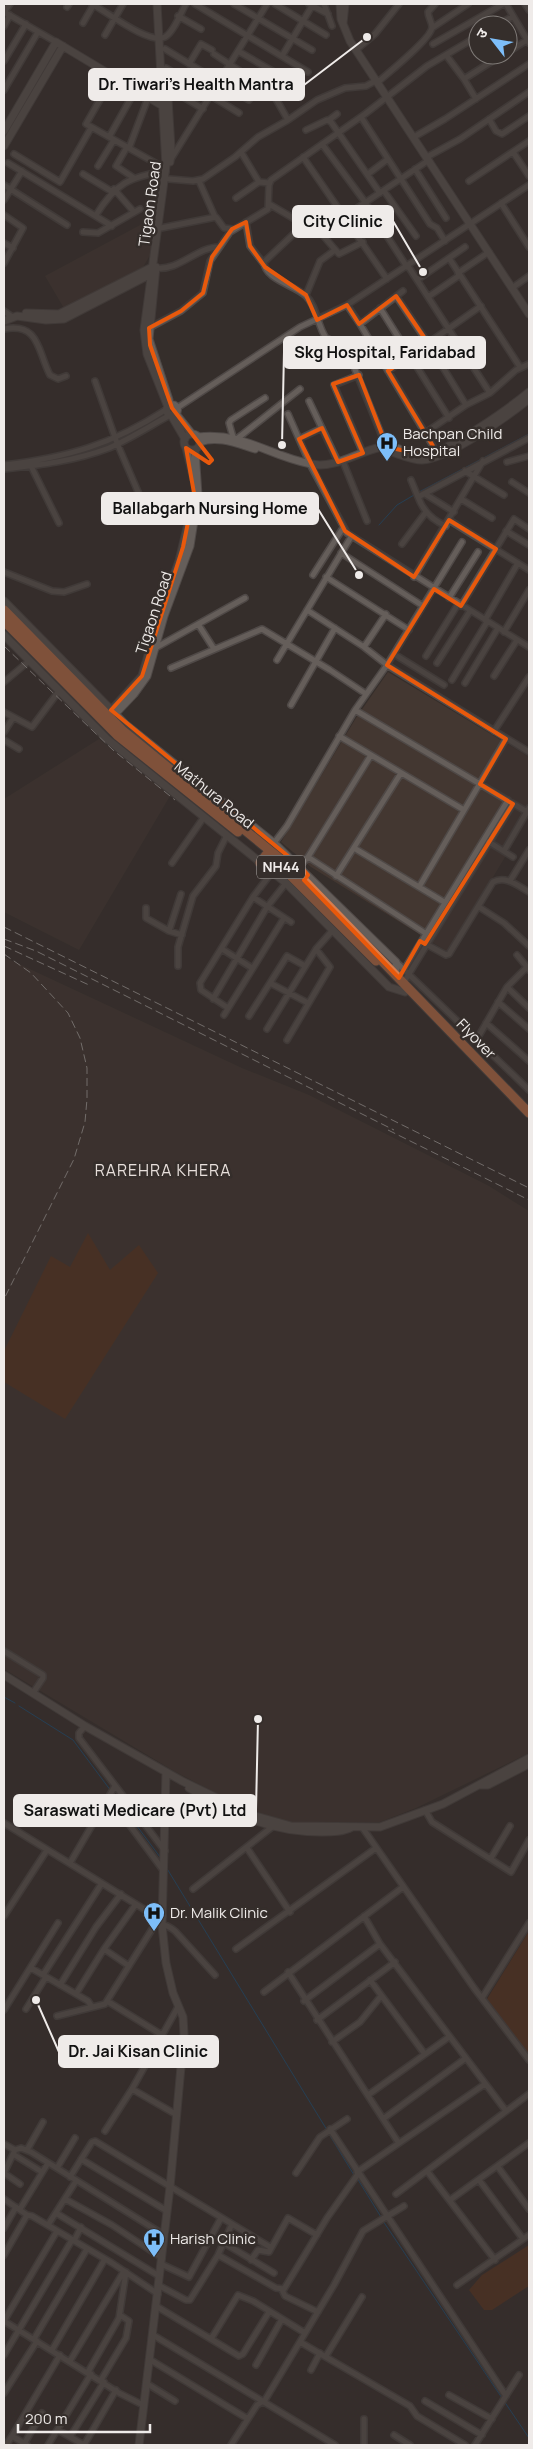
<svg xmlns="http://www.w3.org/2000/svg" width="533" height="2449" font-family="Manrope,'Noto Sans Devanagari',sans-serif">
<rect width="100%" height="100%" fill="#352e2b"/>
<path fill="#433731" d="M157,216L156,239L150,255L142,269L65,310L45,276Z
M388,672L529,757V817L448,952L311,867L281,842L356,718Z
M99,739L170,796L79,950L4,912V799Z
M4,957L242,1068L309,1095L489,1186L529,1211V1753L416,1808L380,1822L283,1823L229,1800L174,1771L4,1669Z"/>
<path fill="#5e331c" d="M88,1233L110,1270L139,1245L158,1273L65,1419L4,1382V1351L51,1256L70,1267Z
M529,1931V2055L487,1999Z
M529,2245V2286L492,2310H484L469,2290L482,2275Z"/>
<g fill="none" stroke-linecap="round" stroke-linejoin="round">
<path stroke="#135486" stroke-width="1" d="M419,492L529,434
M379,525L397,505L414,495
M4,1697L15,1703
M19,1706L73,1740L111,1791
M113,1794L160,1857
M166,1867L327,2130
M329,2134L354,2175
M357,2178L381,2217
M383,2221L502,2398
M504,2401L529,2438"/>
<g stroke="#4f4947" stroke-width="8">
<path id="street" d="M92,4C107,12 149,45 165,37C174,32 181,12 186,4
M195,4L308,72
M234,4L312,50
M275,4L326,35
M309,4L328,14
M324,4L332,26
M506,4L529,43
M525,4L529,10
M67,7L69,4
M4,12L56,42
M4,12L10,4
M178,16L201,29
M83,23L94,4
M496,25L512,17
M4,26L10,15
M432,28L468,4
M105,35L123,4
M433,44L503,4
M165,49L249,100
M356,50L375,34L399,4
M238,51L288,80
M508,52L527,40
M214,54L272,92L288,120
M446,55L464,79
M282,56L312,6
M4,61L26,24
M189,64L201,44L212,50
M166,68L239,113
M113,77L86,124L166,169
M378,82C388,73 432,38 432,27C432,22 428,17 428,12L435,4
M167,87L203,109
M4,90L38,32
M476,99L464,79L502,55
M361,117L430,224L437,228L445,241
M489,119L496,131L502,134L529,116
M329,120L337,114
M306,130L327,120L331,122L380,193
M109,137L135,91
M414,137L445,119L529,64
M322,144L365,202L407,267
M127,147L116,166L134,178
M129,148L148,98
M241,152L259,182
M513,152L529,176
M14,154L60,182L91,128
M303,157L387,279
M427,157L460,139L529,92
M171,159L267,4
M8,163L112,226
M98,166L114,140
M415,169L446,218
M83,174L111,191
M368,174L388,159
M169,179L193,181L203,179L235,157L258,137L288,120L317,100L345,88L366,86L377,80
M199,181L215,217
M469,181L529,141
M4,185L67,225
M114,189L134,212
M384,191L416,236
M236,198L259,182L269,183
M4,200L22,171
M501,203L529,247
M269,204L298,221L302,226
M4,215L23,228L4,263
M96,215C116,183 129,177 166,171
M246,222L250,246L264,264
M161,228L216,217L224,228L232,229
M83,232L98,233L140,209
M320,232L339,254L363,242
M4,243L13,248
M449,258L520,367
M408,266L490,393
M156,268C179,271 197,247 219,247
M458,273L489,252
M417,280L465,247
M512,288L529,276
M306,295L320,261L335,250
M396,296L428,343L466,405
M428,297L460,275
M347,305L360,324L403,291
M380,308L449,418
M4,311L11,316
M360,324L436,451
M149,328L181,311L203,293L210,261L230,232L268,209L269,185L271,180L365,114L427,66L478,36
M4,329C40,322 38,353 50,375L58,379L66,376
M388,371L481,306
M359,375L334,385L363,453
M95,381L117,443L145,508
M309,401L338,462
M177,408L300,327L347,305L529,185
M288,414L310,464L347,533L529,647
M425,433L466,405L490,393L516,370L529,364
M233,437L229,423L231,420L265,398
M238,438L300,389
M299,439L322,428
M388,451L348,352L342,345L326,338C317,325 317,306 306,296C295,285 265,280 264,262L302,226L317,232H321L429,160
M507,462L529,456
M344,464L367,521
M4,465C69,457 111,445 167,409
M31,466L59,523
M4,469C40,465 75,461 109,448C130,439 150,426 170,415
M465,471L504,495
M411,480L418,497
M512,482L529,493
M425,494L454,512
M461,499L492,518
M449,520L529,570
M446,526C432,520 423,511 418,497L529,438
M506,531L529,545
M402,544L426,512
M341,553L423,606
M4,572L52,591L64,592L87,584
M313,575L343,528
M326,577L409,630
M414,577L483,461
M449,598L478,552
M461,606L514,519L529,529
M307,610L364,647L386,614
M485,620L518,563
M198,624L214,649
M504,632L529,590
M157,647L245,598
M364,647L387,665L529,752
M394,654L444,685
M426,656L458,604
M277,660L351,537
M437,663L470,611
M171,668L262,629L330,670L366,694
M494,676L517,640
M452,680L487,622
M4,682L29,661
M465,683L498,628
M291,705L335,628
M355,710L529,813
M4,712L32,727L59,691
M494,731L529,677
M4,732L13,718
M339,736L464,810
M4,740L19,749
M371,755L308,857L425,933
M489,842L513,857
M274,843L287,826L355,710L387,665L462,542
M354,848L444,902
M504,851L529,808
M172,863L204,817
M300,866L308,857
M336,876L401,773
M510,881L529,850
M419,887L506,739
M253,897L291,922
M479,907L504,923L529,946
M146,908V918L169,931L182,935
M169,931L181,894
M424,943L446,955L449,954L493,882C506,875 518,886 529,892
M222,949L252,968
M517,955L527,967
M396,962L529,1090
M178,966V947L193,896L216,866L218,853L227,835
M399,978L508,800
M404,982L513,804
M270,983L308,1003
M507,987L529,1008
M213,999L267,907L286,883
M498,1002L529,1029
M228,1008L201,990L200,983L253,897L272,872
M224,1015L284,918
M249,1016L287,956L305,966
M486,1023L529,1061
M267,1029L316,949
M477,1039L507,987L527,967L529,970
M287,1040L330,967L316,949L332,931
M4,1651L43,1675V1678L33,1693
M85,1726L79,1733V1738L165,1851
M109,1797L163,1870
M425,1810L432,1822L511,1872L529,1840
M4,1823L147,1911L163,1916
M362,1827L474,1988L529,2060
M247,1848L290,1912
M491,1858L510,1826
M70,1863L115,1786
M193,1889L272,1827
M4,1916L47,1850
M364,1916L380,1944L506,2111
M104,1949L129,1966
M236,1949L376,1848
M31,1968L88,2001L92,2007
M288,1972L398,2142
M43,1975L102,1883
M370,1980L424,2053
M60,1985L96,1927L121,1894
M264,1992L403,1887
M76,1994L104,1949L136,1904
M482,1998L529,1923
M107,2001L162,2035
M304,2001L380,1944
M26,2009L46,1977
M4,2010L58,1923
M57,2016L105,2004L154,1926C162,1922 169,1926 175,1931L215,1975
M317,2020L395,1962
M332,2042L360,2022L381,1996
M132,2089L178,2007
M368,2095L449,2037
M383,2119L466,2058
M330,2129L506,2396
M105,2131L132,2089L177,2115
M4,2144L15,2150L21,2148L31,2152L164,2235
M15,2150L4,2173L20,2184
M27,2150L43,2122
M13,2154L42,2172
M81,2159L167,2211
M498,2167L529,2209
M57,2168L75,2138
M427,2171L495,2260
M357,2172L485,2084
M296,2173L320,2137L347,2119
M70,2177L92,2142L95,2141L270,2247
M479,2180L523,2239
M396,2194L529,2094
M4,2199L27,2215L4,2255
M65,2199L112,2225L162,2258
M450,2200L529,2143
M20,2209L48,2163
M56,2213L159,2276
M27,2215L32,2216L112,2263L158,2294
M48,2225L76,2181
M4,2228L16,2207
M74,2241L81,2227
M224,2243L274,2273
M218,2255L276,2288L284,2289L327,2218L358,2174
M251,2260L258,2250L269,2252L288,2218L317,2235
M161,2264L189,2277L221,2218
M158,2285L186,2300H190L218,2255L232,2224
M457,2285L529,2235
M282,2290L285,2296L318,2312
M156,2306L239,2356L243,2354L269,2312
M4,2321L119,2393L143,2405
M4,2321L57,2231
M153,2335L335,2445
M34,2339L87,2249
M211,2339L238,2295L253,2301L305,2333
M300,2342L410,2406L417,2416L465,2445
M52,2350L105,2259
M4,2355L72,2240
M326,2356L362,2297
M149,2359L248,2419
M70,2361L124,2271
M256,2365L282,2319
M311,2370L320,2353
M88,2372L119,2318L126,2272
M101,2380L126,2338L129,2321L120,2315
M146,2383L175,2401
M4,2393L37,2341
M449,2395L492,2419
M425,2401L482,2435
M58,2430L84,2445
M394,2435L410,2445
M70,2437L104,2382
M24,2444L42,2413
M6,2445L12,2436
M27,2445L12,2436L60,2355
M48,2445L91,2374
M84,2445L116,2390
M231,2445L257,2405L265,2400L334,2285L363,2231L404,2206
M364,2445V2419
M475,2445L519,2375"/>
</g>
<g stroke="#4f4947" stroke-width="9">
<path id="secondary" d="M157,4L166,166L144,330L147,354L168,407
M340,4L341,19L350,41L529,314
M343,23L345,4
M167,83L171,148L170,162
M4,131L56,42L166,108
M4,146L63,46
M156,267L149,339L169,400
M26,313L59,314L154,266
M4,321L17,316L46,320L64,319L153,273
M166.5 410a5.5 5.5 0 1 1 11 0a5.5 5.5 0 1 1-11 0Z
M176,414L192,434
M171,415L185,439
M184 442a8 8 0 1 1 16 0a8 8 0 1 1-16 0Z
M198,437C245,432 268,456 311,464C335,469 357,452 381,447C395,444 410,456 425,455C448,452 511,407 529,392
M200,442C218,435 238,444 255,449
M186,448L194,480
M392,452C401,455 413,460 422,460C448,459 508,416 529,399
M4,601L125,724L274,843L396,962V975
M4,635L107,739L286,883L389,987L405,992
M115,706L142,676L158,621L179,561L193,503
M115,714L134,694L147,676L164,616L190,546L198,495L195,450
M4,1675L85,1726L182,1781L252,1815L291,1826L380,1827L443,1804L529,1758
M481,1785H488L529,1764
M189,1788C235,1814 268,1832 322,1832C332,1832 343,1832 352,1827
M139,2445L170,2187L184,2034L183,2017L173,1993L166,1963L162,1925L166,1772"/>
</g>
<g stroke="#4f4947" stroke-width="11">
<path id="highway" d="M4,610L122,730L295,871L529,1113
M4,621L118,736L238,832
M260,863L266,855
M283,868L376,961"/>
</g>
<use href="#street" stroke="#655e5a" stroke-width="5"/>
<use href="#secondary" stroke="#655e5a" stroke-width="7"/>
<use href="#highway" stroke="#d97d4d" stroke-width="9"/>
<path stroke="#bcb7b5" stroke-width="1" stroke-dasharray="8 4" stroke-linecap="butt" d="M4,646L113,750L175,800
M4,927L529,1188
M4,939L36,951L394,1130
M4,946L89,985
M4,954L31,973L68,1013L80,1038L87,1068V1099L85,1122L74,1159L4,1299
M388,1130L529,1200"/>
</g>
<path d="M0 0H533V2449H0ZM246,222L250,246L265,267L306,295L317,320L347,305L359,324L396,296L428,343L388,371L436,451L424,455L387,447L359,375L333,384L363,453L338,462L322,428L299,439L345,531L414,577L449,520L496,549L461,606L434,589L387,665L506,739L480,784L513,804L425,944L420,941L399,978L304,880L308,875L300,866L111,710L142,676L183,547L194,493L186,448L209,463L212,460L172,408L150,345L149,328L181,311L203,293L212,257L232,229Z" fill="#352e2b" fill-opacity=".55" fill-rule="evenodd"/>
<path fill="none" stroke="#e8590c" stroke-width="4" stroke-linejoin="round" d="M246,222L250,246L265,267L306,295L317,320L347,305L359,324L396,296L428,343L388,371L436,451L424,455L387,447L359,375L333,384L363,453L338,462L322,428L299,439L345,531L414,577L449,520L496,549L461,606L434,589L387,665L506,739L480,784L513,804L425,944L420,941L399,978L304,880L308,875L300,866L111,710L142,676L183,547L194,493L186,448L209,463L212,460L172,408L150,345L149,328L181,311L203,293L212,257L232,229Z"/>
<defs>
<g id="hospital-pin" transform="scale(1.125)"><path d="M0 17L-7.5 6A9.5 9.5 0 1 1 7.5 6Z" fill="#7dbef9" stroke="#352e2b"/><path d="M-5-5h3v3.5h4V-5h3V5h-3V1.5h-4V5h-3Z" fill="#111"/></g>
</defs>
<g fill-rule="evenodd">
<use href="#hospital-pin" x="387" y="443"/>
<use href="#hospital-pin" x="154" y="1913"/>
<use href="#hospital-pin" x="154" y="2239"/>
</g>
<g text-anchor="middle" stroke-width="5" stroke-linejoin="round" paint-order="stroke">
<rect fill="#352e2b" stroke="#b7b2b0" stroke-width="1" x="257" y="855.5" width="48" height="23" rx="4"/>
<g font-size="14" font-weight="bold" fill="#efebe9">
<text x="281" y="872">NH44</text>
</g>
<g font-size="15" fill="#efebe9" stroke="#352e2b">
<text transform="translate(150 204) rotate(-82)" y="5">Tigaon Road</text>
<text transform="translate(154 613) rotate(-72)" y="5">Tigaon Road</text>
<text transform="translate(214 795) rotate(39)" y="5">Mathura Road</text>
<text transform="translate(476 1039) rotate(46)" y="5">Flyover</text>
</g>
<g font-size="15" fill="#efebe9" stroke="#352e2b" text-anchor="start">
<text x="403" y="439">Bachpan Child<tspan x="403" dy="17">Hospital</tspan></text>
<text x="170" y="1918">Dr. Malik Clinic</text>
<text x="170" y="2244">Harish Clinic</text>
</g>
<g font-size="16" letter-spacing="1" fill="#e7dfdb" stroke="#352e2b">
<text x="163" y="1176">RAREHRA KHERA</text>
</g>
</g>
<path fill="none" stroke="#efebe9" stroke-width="2" d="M367 37L304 85M423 272L393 221M282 445L284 352M359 575L318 509M258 1719L256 1810M36 2000L59 2052"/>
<g fill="#efebe9" stroke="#352e2b" stroke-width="2">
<circle cx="367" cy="37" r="5"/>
<circle cx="423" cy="272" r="5"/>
<circle cx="282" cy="445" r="5"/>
<circle cx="359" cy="575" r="5"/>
<circle cx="258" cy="1719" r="5"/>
<circle cx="36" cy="2000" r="5"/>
</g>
<g fill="#efebe9" stroke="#efebe9" stroke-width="2">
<rect x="89" y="69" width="215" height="31" rx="5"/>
<rect x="293" y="206" width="100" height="31" rx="5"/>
<rect x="284" y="337" width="201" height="31" rx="5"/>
<rect x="102" y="493" width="216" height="31" rx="5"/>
<rect x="14" y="1795" width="242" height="31" rx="5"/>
<rect x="59" y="2036" width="159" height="31" rx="5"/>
</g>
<g font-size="16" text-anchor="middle" font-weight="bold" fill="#111">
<text x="196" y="90">Dr. Tiwari's Health Mantra</text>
<text x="343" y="227">City Clinic</text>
<text x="385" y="358">Skg Hospital, Faridabad</text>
<text x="210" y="514">Ballabgarh Nursing Home</text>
<text x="135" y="1816">Saraswati Medicare (Pvt) Ltd</text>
<text x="138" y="2057">Dr. Jai Kisan Clinic</text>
</g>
<rect width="533" height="2449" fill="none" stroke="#efebe9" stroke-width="10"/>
<g transform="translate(493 40) rotate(301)"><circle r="24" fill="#352e2b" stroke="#7f7a77"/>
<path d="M0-4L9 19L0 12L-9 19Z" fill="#7dbef9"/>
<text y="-8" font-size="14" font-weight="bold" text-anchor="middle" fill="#efebe9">उ</text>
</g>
<path d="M18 2424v8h132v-8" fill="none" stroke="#efebe9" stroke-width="2.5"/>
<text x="25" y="2424" font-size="15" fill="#efebe9" stroke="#352e2b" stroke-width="4" paint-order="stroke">200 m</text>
</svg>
